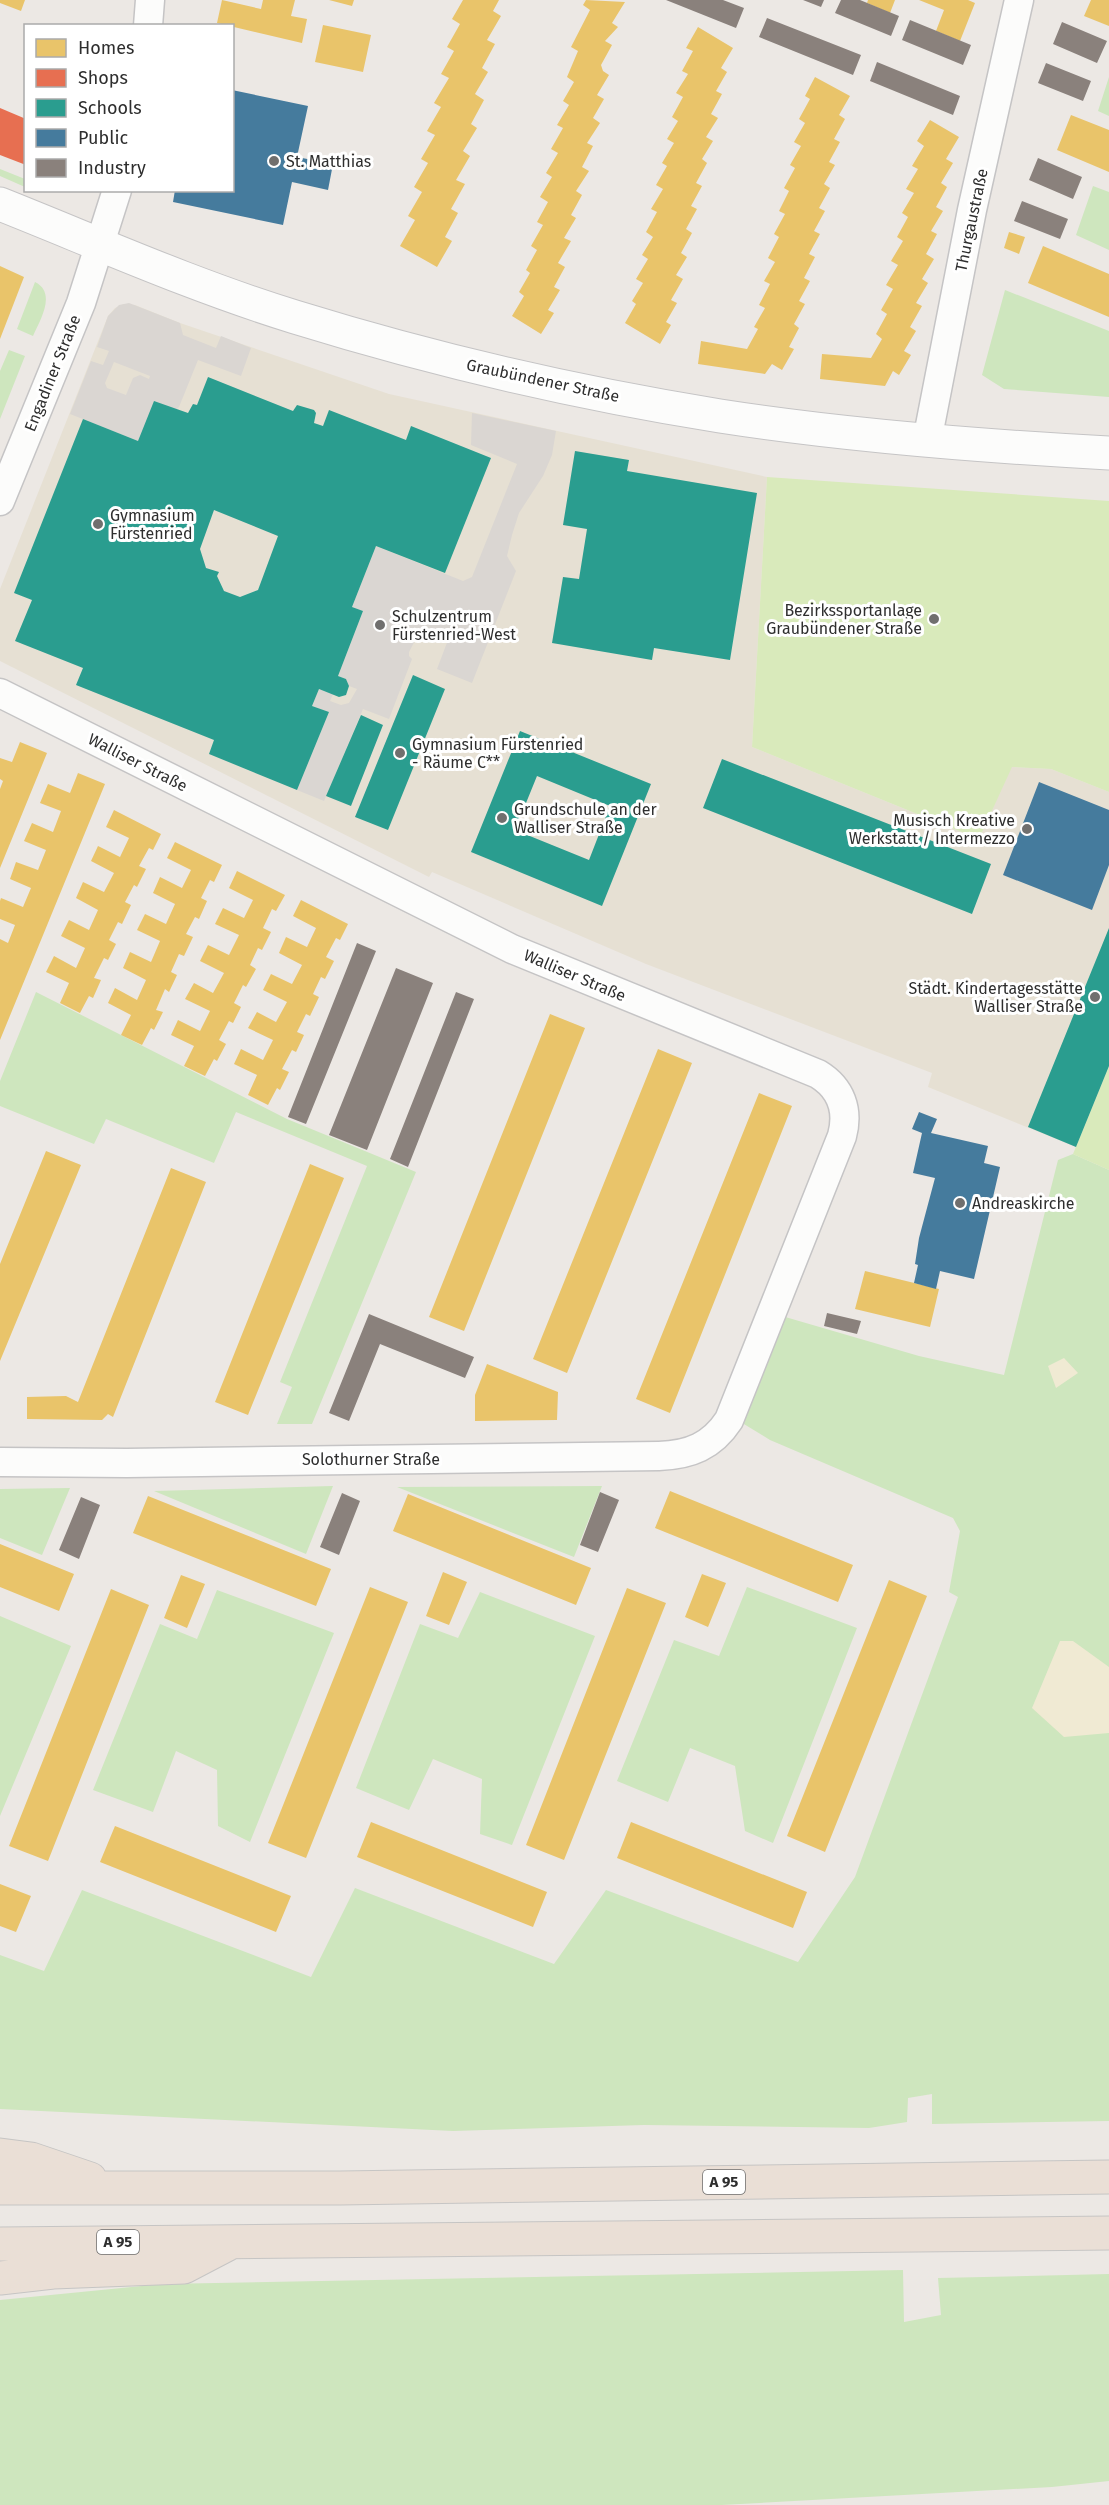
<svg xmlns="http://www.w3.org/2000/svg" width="1109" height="2505" font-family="'Fira Sans',sans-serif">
<rect width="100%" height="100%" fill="#ece8e4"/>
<path fill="#e6e0d3" d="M124,304L135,305L180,323L389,394L767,477L752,747L979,839L1011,767L1051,769L1109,792V1066L1076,1147L928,1087L932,1073L646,964L432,872L429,877L0,661V589L108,316L115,308Z"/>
<path fill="#cee6be" d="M1109,77V116L1098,111Z
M0,169L25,179V187L0,176Z
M1093,186L1109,192V250L1076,235Z
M35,282C57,293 40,320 33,336L17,329Z
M1005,290L1109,331V397L1004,389L982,375Z
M9,350L25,356L0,419V371Z
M36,992L287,1119L416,1172L312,1424H277L292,1387L280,1382L367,1166L236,1112L214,1163L106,1119L94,1144L0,1106V1081Z
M1073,1154L1109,1170V2121L932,2124V2094L908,2098L907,2122L869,2128L644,2125L453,2131L0,2109V1955L44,1971L82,1890L311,1977L355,1888L554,1964L606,1890L798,1962L855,1877L958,1597L949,1592L960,1531L953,1518L770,1440L734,1418L775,1314L919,1356L1004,1375L1058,1160Z
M333,1486L306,1554L154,1491L332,1486Z
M602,1486L574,1557L397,1487Z
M70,1488L42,1555L0,1538V1489Z
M747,1587L857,1628L773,1843L745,1831L735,1766L690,1748L668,1802L617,1781L674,1640L719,1656Z
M217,1590L334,1633L250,1842L218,1826L217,1770L176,1751L153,1812L93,1790L160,1624L197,1639Z
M480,1592L595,1636L512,1845L480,1834L482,1779L433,1759L409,1810L356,1788L420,1624L458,1638Z
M0,1616L71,1646L0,1816Z
M903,2270L904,2322L941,2315L938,2278L1109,2274V2481L1052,2487L722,2505H0V2300L162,2284Z"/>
<path fill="#f0ead3" d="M1064,1358L1078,1373L1056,1388L1048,1366Z
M1060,1641H1073L1109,1667V1733L1064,1737L1032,1708Z"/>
<path fill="#d9eabb" d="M767,477L1109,501V792L1051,769L1012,767L979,839L752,747Z
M1109,1066V1170L1073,1154Z"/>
<path fill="#dad6d2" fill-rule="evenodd" d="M129,303L180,323L183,335L216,348L221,336L251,348L241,376L198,360L179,407L138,441L70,414L91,361L103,365L109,351L97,347L108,316L119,305ZM114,362L150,376L149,379L140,375L133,378L126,395L107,388L105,383Z
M472,413L556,431L552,455L543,476L519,513L512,535L507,556L516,571L472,683L437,669L448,640L420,631L409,652V656L412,659L389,719L363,709L324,801L297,790L329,712L312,706L319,689L333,694L330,701L341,705L349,703L357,689L349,686L346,679L338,676L363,611L352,607L376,546L463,581L472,577L517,464L471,445Z"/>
<path fill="#e9c46a" d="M0,0H25L21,11L0,3Z
M222,0L261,9L263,0H295L291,16L307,19L302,43L217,23Z
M329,0H354L352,6Z
M463,0H499L493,11L501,16L487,40L495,44L482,68L488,72L475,94L484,100L471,124L477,128L463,151L470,156L456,180L465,184L451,209L458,213L445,237L452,241L437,267L400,246L415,220L408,216L422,192L414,187L428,163L421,159L435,135L427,131L441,107L434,103L449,78L441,74L454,51L447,47L460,24L452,19Z
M586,0L625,2L612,23L618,27L605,41L612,45L601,65L603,71L609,75L597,95L604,99L593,118L600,123L587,143L593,146L582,167L589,171L576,191L582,195L571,215L576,218L564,238L571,241L558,263L565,267L554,287L560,290L548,310L554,313L541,334L512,316L524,296L519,292L530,273L526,270L537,250L531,246L543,225L537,222L548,202L540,197L552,177L546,173L558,153L551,149L563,128L557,125L569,105L563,101L574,82L567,77L578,51L571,47L590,10L583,5Z
M868,0H895L890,13L867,3Z
M919,0H968L975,3L960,41L936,31L944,10Z
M1091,0H1109V26L1084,16Z
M323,25L371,35L363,72L315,62Z
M698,27L733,48L721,68L727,72L716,91L722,94L711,114L718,118L706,137L713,141L702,159L707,163L696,183L702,186L691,206L697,209L686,229L692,233L681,253L687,257L676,275L683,279L671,300L677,303L666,322L671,325L660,344L625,323L636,304L632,301L643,283L636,279L648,259L642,255L653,237L646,232L657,212L651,209L663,189L656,185L667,166L662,163L674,143L667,139L678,121L672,117L683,97L676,93L688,74L682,71L693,51L686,48Z
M815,77L850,96L839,115L845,119L834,139L840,142L829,162L835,165L824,184L830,188L819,208L825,211L814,231L820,234L809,254L815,257L804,278L810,281L799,301L805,304L794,324L799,328L789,347L794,349L782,370L772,364L765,374L698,364L701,341L747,349L758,329L754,327L765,308L759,305L770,284L764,281L775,262L768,258L779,237L774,234L785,214L779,211L789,191L784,188L795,168L790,165L801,146L794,142L805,123L799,119L810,99L805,96Z
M1071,115L1109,130V172L1057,150Z
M930,120L959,137L946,159L953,163L941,183L947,187L936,207L943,211L931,231L937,234L926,254L934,259L922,279L928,283L916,303L922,306L910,327L916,331L904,351L911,355L899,375L893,371L885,386L820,379L822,354L871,358L882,339L876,334L887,314L881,310L893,289L886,285L898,265L891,261L903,241L897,237L908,217L902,213L914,193L906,189L918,169L912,166L924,146L917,141Z
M1009,232L1025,237L1019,254L1004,248Z
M1043,246L1109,274V317L1028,283Z
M0,266L24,277L0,339Z
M20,742L47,753L0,868V789L3,781L0,779V758L12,762Z
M78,773L105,784L0,1040V939L8,943L15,925L0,919V901L1,898L23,907L31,888L10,879L16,862L38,870L46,850L24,841L32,823L53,832L61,811L40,803L48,784L70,793Z
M114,810L161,834L153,850L149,848L139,866L146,869L137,887L134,885L125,902L131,905L122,924L118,922L109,940L116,944L108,960L104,958L94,978L101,980L93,998L89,996L80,1013L60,1003L69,983L46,972L54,956L76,968L85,948L61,936L69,920L89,930L98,910L76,898L83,882L104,892L114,873L91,861L98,846L120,857L129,838L106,827Z
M175,842L222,865L214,882L210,880L201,898L207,901L199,919L195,917L186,934L193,937L184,956L179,954L171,972L177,975L169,992L165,989L156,1010L163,1012L154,1030L151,1028L142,1045L121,1035L131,1015L108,1003L115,988L137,1000L146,980L123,968L130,952L151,962L160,941L137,930L145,914L166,924L175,904L153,893L160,877L182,888L191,870L167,858Z
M237,871L285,895L276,911L272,909L263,928L271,932L262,950L258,948L250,965L256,969L246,987L243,985L234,1003L241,1007L233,1023L229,1021L219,1040L226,1044L217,1061L214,1059L205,1076L184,1066L194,1046L171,1035L178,1020L200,1031L210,1011L185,999L194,983L213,993L224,973L200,961L208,945L229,955L239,935L215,924L223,908L244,918L253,900L229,888Z
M301,900L348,924L340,940L336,938L326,957L334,961L325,979L321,977L313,994L319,997L310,1016L306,1014L297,1032L304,1035L296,1052L292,1050L282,1069L289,1072L280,1090L277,1088L268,1105L248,1095L257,1075L234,1064L241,1049L263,1060L273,1040L248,1028L257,1012L276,1022L287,1002L263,990L271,974L292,984L302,965L279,953L286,937L307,947L316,928L293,916Z
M550,1014L585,1028L464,1331L429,1317Z
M658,1049L692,1063L567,1373L533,1359Z
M759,1093L792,1106L670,1413L636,1399Z
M46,1151L81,1165L0,1361V1264Z
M310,1164L344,1178L248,1415L215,1402Z
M171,1168L206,1182L113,1417L108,1414L102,1420L27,1419V1397L66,1396L78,1402Z
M865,1271L939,1289L930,1327L855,1309Z
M487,1364L558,1392L557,1420L475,1421V1395Z
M670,1491L853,1565L838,1602L655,1528Z
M408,1494L591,1568L576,1605L393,1531Z
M148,1496L331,1569L316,1606L133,1533Z
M0,1544L74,1574L59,1611L0,1587Z
M443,1572L467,1582L449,1625L426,1616Z
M702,1574L726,1583L708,1627L685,1617Z
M181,1575L205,1584L187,1628L164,1618Z
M889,1580L927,1596L825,1852L787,1836Z
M370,1587L408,1602L306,1858L268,1843Z
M627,1588L666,1603L564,1860L526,1845Z
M111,1589L149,1605L48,1861L9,1846Z
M371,1822L547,1892L533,1927L357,1857Z
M631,1822L807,1892L793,1928L617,1858Z
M115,1826L291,1896L276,1932L100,1862Z
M0,1884L31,1896L16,1932L0,1926Z"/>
<path fill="#e76f51" d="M0,108L26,119V165L0,155Z"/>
<path fill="#2a9d8f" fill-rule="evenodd" d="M208,377L293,411L297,405L314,410L316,413L314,423L323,426L329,410L406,440L411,426L491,458L445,573L376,546L352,607L363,611L338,676L346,679L349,686L346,695L339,697L319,689L312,706L329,712L297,790L209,754L214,740L76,685L83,668L15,641L32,600L14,593L83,419L138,441L154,401L188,413L193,404L197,405ZM214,510L278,536L258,590L240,597L224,591L217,576L219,572L206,568L200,549Z
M575,451L629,460L627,471L757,493L730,660L654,648L652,660L552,643L563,577L579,579L587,529L563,525Z
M413,675L445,689L388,830L355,817Z
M361,715L383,725L351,806L326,796Z
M520,731L651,784L602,906L471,852ZM537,776L610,806L589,860L515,830Z
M722,759L991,864L972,914L703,808Z
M1109,928V1066L1076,1147L1028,1127Z"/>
<path fill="#457b9d" d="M232,90L308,106L297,157L333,164L328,190L292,182L283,225L173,202L175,190H232Z
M1039,782L1109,810V865L1092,910L1003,875Z
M919,1112L937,1119L931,1133L988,1146L984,1163L1000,1167L974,1279L940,1271L936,1289L914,1283L918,1265L915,1264L919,1238L935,1178L913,1173L922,1133L912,1129Z"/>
<path fill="#8a817c" d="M666,0H723L744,8L736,28Z
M803,0H824L821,7Z
M841,0H860L899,16L891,36L835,13Z
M767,18L861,55L853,75L759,37Z
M910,20L971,45L963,65L902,40Z
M1062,22L1107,41L1097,63L1053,44Z
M877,62L960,96L953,115L870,81Z
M1046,63L1091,81L1083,101L1038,83Z
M1038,158L1082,177L1073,199L1029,180Z
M1022,201L1068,219L1060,239L1014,221Z
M357,943L376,951L306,1124L288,1117Z
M396,968L433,983L367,1150L329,1135Z
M456,992L474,999L408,1167L390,1159Z
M827,1313L861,1321L857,1334L824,1326Z
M369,1314L474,1357L465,1378L380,1344L349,1421L329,1413Z
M600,1492L619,1500L598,1552L580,1545Z
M342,1493L360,1501L339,1555L320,1547Z
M81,1497L100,1505L79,1559L59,1550Z"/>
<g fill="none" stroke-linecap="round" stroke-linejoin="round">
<g stroke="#c5c4c5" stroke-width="31">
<path id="minor" d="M148,26L150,0
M927,441L972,210L1019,0
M0,501L81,303L117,190
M0,693L512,949L818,1074C841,1088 849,1110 842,1136L729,1420C712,1446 690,1455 659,1456L127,1463L0,1462"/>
</g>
<g stroke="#c5c4c5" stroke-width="35">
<path id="tertiary" d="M0,204C98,243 194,286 295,317C434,360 577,393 720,416C849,436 979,446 1109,453"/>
</g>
<g stroke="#c6c5c4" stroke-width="35">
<path id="motorway" d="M0,2155L31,2159L90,2179
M0,2188H340L1109,2177
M0,2244L1109,2233
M0,2278L53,2272L184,2267L228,2244"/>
</g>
<use href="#minor" stroke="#fcfcfb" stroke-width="28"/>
<use href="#tertiary" stroke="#fcfcfb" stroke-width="33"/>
<use href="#motorway" stroke="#eadfd6" stroke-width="33"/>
</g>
<g fill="#706f6e" stroke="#fff" stroke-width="2">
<circle cx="274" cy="161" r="6"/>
<circle cx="98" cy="524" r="6"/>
<circle cx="934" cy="619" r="6"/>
<circle cx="380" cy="625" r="6"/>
<circle cx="400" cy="753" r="6"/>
<circle cx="502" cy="818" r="6"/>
<circle cx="1027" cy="829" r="6"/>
<circle cx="1095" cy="997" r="6"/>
<circle cx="960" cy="1203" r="6"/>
</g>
<g text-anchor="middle" stroke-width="6" stroke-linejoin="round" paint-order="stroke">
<g fill="#fff" stroke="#6d6d6d" stroke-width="1.5">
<rect x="703" y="2170" width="42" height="24" rx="4.5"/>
<rect x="97" y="2230" width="42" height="24" rx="4.5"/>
</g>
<g font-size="15" font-weight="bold" fill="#2e2e2e">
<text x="724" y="2187">A 95</text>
<text x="118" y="2247">A 95</text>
</g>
<g font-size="16" fill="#2e2e2e" stroke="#fff" text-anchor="start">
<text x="286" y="167">St. Matthias</text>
<text x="110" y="521">Gymnasium<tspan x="110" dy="18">Fürstenried</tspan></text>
<text x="922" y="616" text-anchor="end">Bezirkssportanlage<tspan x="922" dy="18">Graubündener Straße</tspan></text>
<text x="392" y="622">Schulzentrum<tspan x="392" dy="18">Fürstenried-West</tspan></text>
<text x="412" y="750">Gymnasium Fürstenried<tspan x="412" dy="18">- Räume C**</tspan></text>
<text x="514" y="815">Grundschule an der<tspan x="514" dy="18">Walliser Straße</tspan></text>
<text x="1015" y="826" text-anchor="end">Musisch Kreative<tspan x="1015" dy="18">Werkstatt / Intermezzo</tspan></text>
<text x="1083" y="994" text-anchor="end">Städt. Kindertagesstätte<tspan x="1083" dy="18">Walliser Straße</tspan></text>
<text x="972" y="1209">Andreaskirche</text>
</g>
<g font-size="16" fill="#2e2e2e" stroke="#fff">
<text transform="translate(971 220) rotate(-78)" y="6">Thurgaustraße</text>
<text transform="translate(52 373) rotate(-68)" y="6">Engadiner Straße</text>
<text transform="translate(543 380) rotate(12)" y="6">Graubündener Straße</text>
<text transform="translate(138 762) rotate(27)" y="6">Walliser Straße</text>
<text transform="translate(575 975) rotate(23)" y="6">Walliser Straße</text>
<text x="371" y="1465">Solothurner Straße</text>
</g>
</g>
<rect x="24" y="24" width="210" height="168" fill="#ffffff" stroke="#ababab" stroke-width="1.5"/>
<rect x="36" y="39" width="30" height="18" fill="#e9c46a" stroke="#ababab" stroke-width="1.5"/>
<text x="78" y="54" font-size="18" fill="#2e2e2e">Homes</text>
<rect x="36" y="69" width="30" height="18" fill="#e76f51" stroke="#ababab" stroke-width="1.5"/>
<text x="78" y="84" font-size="18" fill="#2e2e2e">Shops</text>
<rect x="36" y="99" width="30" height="18" fill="#2a9d8f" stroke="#ababab" stroke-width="1.5"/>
<text x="78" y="114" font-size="18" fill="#2e2e2e">Schools</text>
<rect x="36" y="129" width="30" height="18" fill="#457b9d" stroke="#ababab" stroke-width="1.5"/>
<text x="78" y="144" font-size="18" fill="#2e2e2e">Public</text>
<rect x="36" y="159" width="30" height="18" fill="#8a817c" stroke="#ababab" stroke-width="1.5"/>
<text x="78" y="174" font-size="18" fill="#2e2e2e">Industry</text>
</svg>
